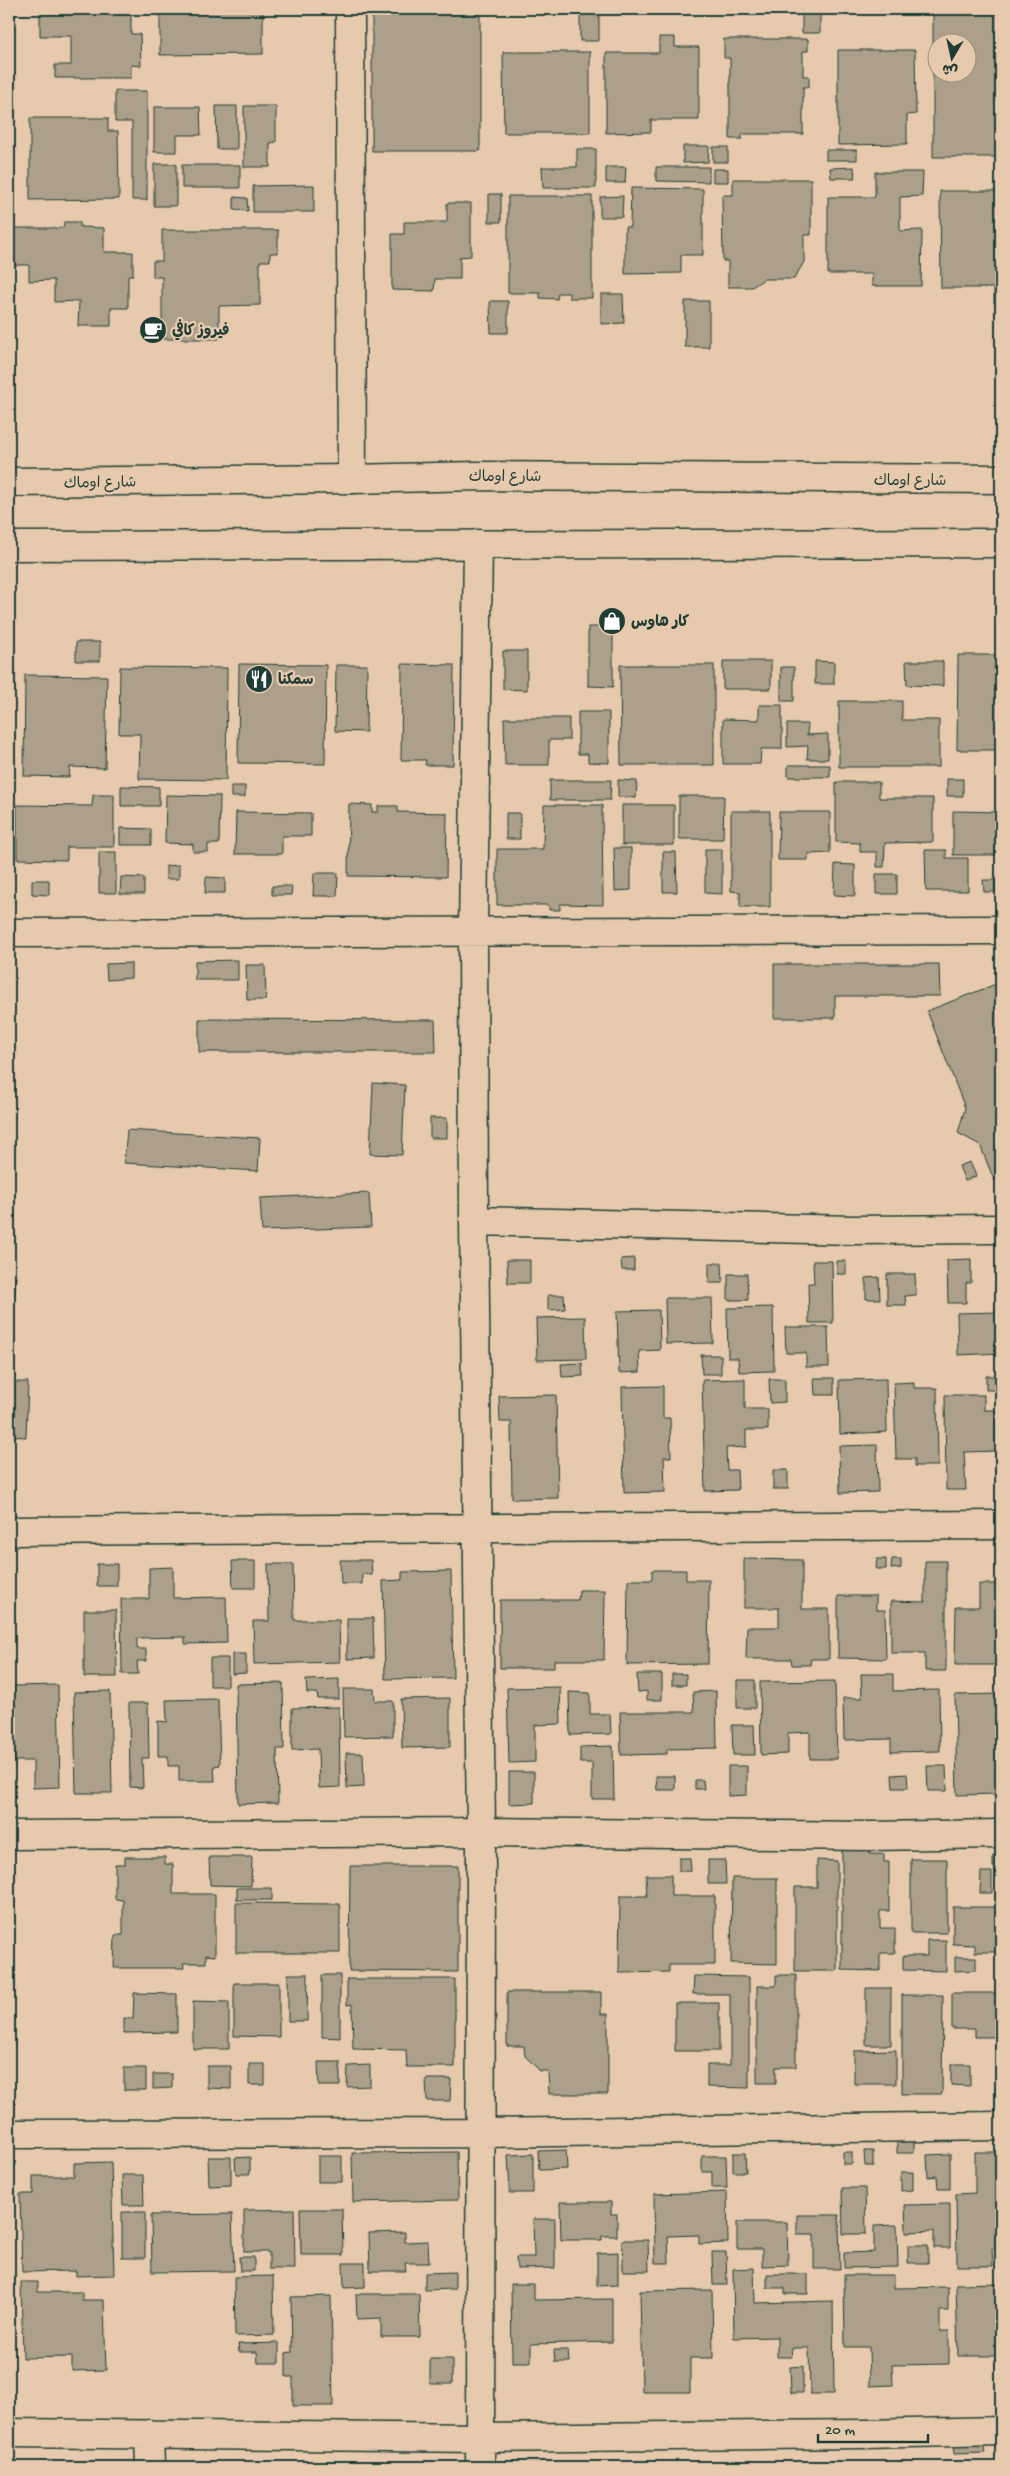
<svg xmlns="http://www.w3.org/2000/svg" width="1010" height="2476" font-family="'Gochi Hand','Playpen Sans Arabic',sans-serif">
<rect width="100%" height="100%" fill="#e7caae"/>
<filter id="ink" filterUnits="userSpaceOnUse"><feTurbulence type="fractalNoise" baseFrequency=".02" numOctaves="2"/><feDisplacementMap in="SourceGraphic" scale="10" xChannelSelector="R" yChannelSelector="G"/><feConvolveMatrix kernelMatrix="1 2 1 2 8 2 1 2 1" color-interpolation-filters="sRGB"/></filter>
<g filter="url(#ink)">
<path fill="#ada08a" stroke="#1f3d34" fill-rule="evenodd" d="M43,9H131V34H140L141,66L131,65V78H55V65H71V36H40V11Z
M160,9H263V54L160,55Z
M372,9H480V151H372Z
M580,9H599V41H580Z
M802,9H820V33H802Z
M933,9H1001V157H933ZM938,42H968V72H938Z
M659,37H675V47H699V120H651V132L606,133V53H659Z
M724,39H808V51H803V76H809V87H803V134H742V139H730V58H724Z
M838,50H915L916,114L907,115V144L838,145Z
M503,52H590V133H504Z
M115,91H147V200H132V122H115Z
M216,106H237V149H217Z
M244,106H276V142L270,143V167H244Z
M154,107H200L201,135H177V152H154Z
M30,118H108V131H118L119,199L30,200Z
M683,146H709L708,162L683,163Z
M713,147H728V162H713Z
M577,149H596V188H543L542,167H577Z
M826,150H857V160H826Z
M154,164H176V206H154Z
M182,165H240V188H182Z
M606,167H626L625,183H606Z
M656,167H709V182L656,181Z
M854,167L855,178H831L830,168Z
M713,169H728V182H713Z
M875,172H923L922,196L900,197V231L922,230L921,286H872V274H828V197H875Z
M733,179H811V235H804V262L794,279H764L752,287H728V261H723L722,195H733Z
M314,185V212H253V186Z
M631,188L703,189V255H681V273L625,274V227H630Z
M940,191H1001V303H994V288H941Z
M489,194H501V222H489Z
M508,196H592V298H569V293H558L557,299L540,298V293H508Z
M623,196L622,217H600V197Z
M234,197L247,198L248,211L234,210Z
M447,203H471V256L460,257V279H435L434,291L392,290V234H404V222H447Z
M64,222H80V227L104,228V252H133V275H128V308H111V326H78L79,301L54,302V280L29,281V265H9V228H63Z
M162,230H278V253H270V261H260V305L219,306V339H162V277H153V261H162Z
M601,294H623L624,323L601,324Z
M490,301H508V333H491Z
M685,301H709V347H685Z
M588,627H613V687L588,686Z
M76,642H100V661H76Z
M503,651H527V690L503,689Z
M958,655H1001V750H957Z
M723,661H771V689H723Z
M815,661L834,662V684H815Z
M906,661H943V686L907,685Z
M239,664L326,665L325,764L238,763Z
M402,664L454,665L453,765H425L426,760H401Z
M336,665H367L366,732L335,731Z
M620,665H714V765H621Z
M120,667L227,668L226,780L139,779L140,734H119Z
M781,667H794V701H781Z
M25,675L107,676L105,768L70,767L69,777L24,776Z
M839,701H902V720H939V767H839Z
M759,705H782V749H761L760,764H723V719L759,720Z
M578,712H609V763L588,762V754H578Z
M504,718H569V740H549V765H505Z
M787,724H808L807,735L828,734V759H807L808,746L787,747Z
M788,765H830V777H788Z
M947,779H963V796H947Z
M550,780H611L610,800H550Z
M618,780L637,781L636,798L618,797Z
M836,782H879V798H933V842L885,843L884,867H877V852H860V843L836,842Z
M121,786L159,787V806H121Z
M231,786H245V797H231Z
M93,795H114V847H67V860L17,859V805L92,806Z
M166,795L220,796L219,844H208V852H193V844L165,843Z
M679,796H724L723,839H679Z
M349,804L372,805V812H378V806H398V812L447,813L446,877L348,876Z
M544,805H602L603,905L560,904V910H549V905H497V849H543Z
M622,805H674V845H622Z
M731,811H770V907H740V892L731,891Z
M953,811L1001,812V855H953Z
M236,812L311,813V836H282V854H235Z
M779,812H830V853L808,854V860H778Z
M506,813H520V839H506Z
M120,828L151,829V845H120Z
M614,848H631V890L615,891Z
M705,849H722V894L705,893Z
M925,850H946V858H968V891H926Z
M99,852H116V893H99Z
M663,852H676L677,892H663Z
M835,864L855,865V896L834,895Z
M179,865V879H166V866Z
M314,873H338L337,896H313Z
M876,874H897V894H876Z
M121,877L144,878V894H120Z
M206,877L225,878V893H205Z
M32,880H49V895L32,894Z
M983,880H995V892H984Z
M272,886H292L291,895H272Z
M238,960V980H195V961Z
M131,963V978L107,980L106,964Z
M774,964H939L940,996H835V1018H774Z
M246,965H265L266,1000H247Z
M1001,982V1177L994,1180L980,1145L958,1133L965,1108L927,1011Z
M199,1019L435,1020L436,1052H199Z
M373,1083L405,1085L402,1155L370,1154Z
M430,1118H447V1138H430Z
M127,1130L260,1138L258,1171L124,1163Z
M970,1162L976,1176L965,1181L959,1166Z
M369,1193L371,1227L262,1231L260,1198Z
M634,1258V1270H622L621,1259Z
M971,1259V1283H966V1303H948L947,1260Z
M507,1260H530V1283H508Z
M813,1261H832L833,1323H809L808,1283H814Z
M836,1261H846V1274H837Z
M709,1263H722L723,1283H709Z
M728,1274H747L748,1300H728Z
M887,1274H915L916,1295L905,1296L906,1305H887Z
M9,1276L16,1277L12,1321H9Z
M879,1277L880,1299H866V1278Z
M548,1295H564L565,1309L548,1310Z
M665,1298H712L713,1343L666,1344Z
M773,1307L774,1371L739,1372L738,1358H728L727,1308Z
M659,1310L660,1350L639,1351L640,1372L619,1373L617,1311Z
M1001,1312V1353L958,1355L957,1313Z
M585,1317L586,1359L537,1360L536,1318Z
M785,1327H828L829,1367H806V1353H786Z
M701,1355H721V1374H702Z
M582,1363L583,1376L562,1377L561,1364Z
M986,1376H1001V1390H986Z
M814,1378H834V1395H815Z
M745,1379V1409H768V1430H746V1447L726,1448L727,1470H737L738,1490L705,1491L702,1380Z
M769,1379H785V1402L770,1403Z
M886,1379L887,1432L840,1434L839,1380Z
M9,1382H28L26,1437L9,1436Z
M914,1382V1388H937L938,1466H915V1459H896L894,1383Z
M663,1386V1418H670L671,1457H664L665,1492L624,1493L622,1387Z
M556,1395L558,1498L512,1499L511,1422H500L499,1396Z
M945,1395H984V1410H996L997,1451L964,1452L966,1490H946Z
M877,1445L878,1492L840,1493L839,1446Z
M773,1470H788V1489H773Z
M744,1559L802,1560V1609H829V1659H811L810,1665H792L791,1659H746L747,1627H779V1608H744Z
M877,1559H886V1569H876Z
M892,1559H901V1568L891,1569Z
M340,1560H371L372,1575L362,1574V1584H341Z
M232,1561H255V1588H233Z
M925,1561H946V1671H925V1653H891V1601L925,1602Z
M97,1564H117V1586H97Z
M268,1564H293L294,1620H339L340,1662L254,1664L253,1621H269Z
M173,1567V1598L226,1597L227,1643L185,1644V1637L137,1638V1649H146V1661H137L138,1674H122L121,1599H149V1568Z
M652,1570H686V1580H709L708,1664L627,1665L628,1580H652Z
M451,1571L453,1678L385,1679L383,1581L402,1580V1572Z
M979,1584H1001V1665H955L956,1607H979Z
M579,1590H605L604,1660H554V1668H500V1600H578Z
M838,1596H876V1610H885L886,1659L838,1658Z
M84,1610H116L117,1677H84Z
M347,1618H373L374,1658L347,1659Z
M232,1654H246V1673L232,1674Z
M210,1658H228V1686H210Z
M637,1674H662V1700H647V1691L638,1692Z
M672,1674H686V1685H672Z
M861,1674H893V1691L939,1690L940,1751L891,1752V1739L844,1740L843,1698H862Z
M339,1679V1699H318L317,1693H307L306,1680Z
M737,1680H755V1708H737Z
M835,1681L837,1759H810V1732L788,1733V1754L761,1755L760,1682Z
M283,1683L284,1749H277L278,1803L238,1804L236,1684Z
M58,1685L60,1787L33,1788V1761H14L13,1686Z
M560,1687L561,1724L535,1725V1762L509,1763L507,1688Z
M343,1689H374L375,1701H393V1736L344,1737Z
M110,1691L112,1793H76L74,1692Z
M716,1691L717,1748L667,1749V1754L621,1755L620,1712H694L693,1692Z
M569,1692L590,1693V1714H610L611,1734L570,1735Z
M1001,1694V1794L957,1795L955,1695Z
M450,1698V1747L402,1748L401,1699Z
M218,1699L220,1765L214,1766L215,1781H179V1766H168V1756H158V1721L167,1722L166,1700Z
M129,1703H148L149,1758H142L143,1788L130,1787Z
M339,1707L340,1787L319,1788L318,1749L292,1750V1708Z
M732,1725H754L755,1755H733Z
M613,1746L614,1799H592V1763H580V1747Z
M346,1753H363L364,1787L347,1788Z
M728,1766H747V1795L728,1796Z
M927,1766H946L947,1791H928Z
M509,1772H534V1803L509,1804Z
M907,1774L908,1788H893L892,1775Z
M656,1776H675V1790H657Z
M695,1780H703L704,1789H695Z
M842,1844H870V1854H884V1862H889V1911H880V1928H895V1953H880V1971L842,1970Z
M1001,1855V1867H993V1856Z
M125,1857H165V1864H173V1894H215V1956L206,1955V1963H183L184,1968H114L115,1935H123V1900L115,1899V1864H125Z
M209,1857H252L251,1886L210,1885Z
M679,1858H690L691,1871H679Z
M911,1859H947V1933H911Z
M708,1860H725L726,1884H708Z
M817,1860L837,1861V1971H795V1887H817Z
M350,1866H458V1972L349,1971Z
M981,1872H992V1893H980Z
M646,1875H671V1896H715V1965H669V1972L619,1973L620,1896H647Z
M732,1878H777V1964L731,1963Z
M237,1888H272V1900H237Z
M236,1903L340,1904V1953H236Z
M953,1907H1001V1952H975V1945L953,1944Z
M927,1940H946V1971L903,1970V1956H927Z
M955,1957H976V1970L955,1971Z
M288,1974H308L307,2021H288Z
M322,1975H340V2038L322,2037Z
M776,1975H796V2067H776V2083H757V1986H776Z
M694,1976L749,1977V2088L707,2087V2065H730V1994H693Z
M347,1979H455V2067H407L406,2050L353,2049L352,2004L347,2005Z
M234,1983H279V2037L234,2036Z
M866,1988H891V2045H866Z
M507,1992H601V2014H608V2094H549L548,2071H540L525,2056L524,2046H507Z
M134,1993L177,1994V2032L124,2033V2018L133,2019Z
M952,1993H999V2037H975V2029H952Z
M902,1995H943L942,2094H902Z
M193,2001L229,2002V2049H193Z
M675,2003H719V2051H675Z
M896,2050V2084H854V2051Z
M318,2062H340V2086H319Z
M249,2064H265V2085H249Z
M951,2064H970V2086L951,2085Z
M370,2065V2086L347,2087L348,2066Z
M207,2066H231V2089L207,2088Z
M124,2068H146V2090H124Z
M153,2074H172V2088L153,2089Z
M426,2079H451L450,2101H427Z
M897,2138H914V2153H897Z
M566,2150L567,2169L539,2170L538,2151Z
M864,2151H873V2166H865Z
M457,2152L458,2200L353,2202L352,2153Z
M843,2152H852V2164H843Z
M975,2152H1001V2248H992L993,2266H957L956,2194L975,2193Z
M733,2153H745L746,2172H733Z
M533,2154V2193H510L508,2155Z
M950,2154V2189H938L937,2176L928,2177L927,2155Z
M318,2156H342V2182H318Z
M702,2156H726L727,2188H712V2172H702Z
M208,2157H231V2185L209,2186Z
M250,2157V2174H236L235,2158Z
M111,2162L114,2275L76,2276V2271L22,2272L20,2194H33V2176H74V2163Z
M901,2172H913V2190L901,2191Z
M122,2175H143L144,2205H123Z
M842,2188H865L866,2234H843Z
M727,2192L728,2243L699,2244V2235L668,2236L669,2263H655L654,2194Z
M560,2202H611V2214H617V2236H602V2240H561Z
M950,2204V2248H934V2231L906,2232L905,2205Z
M294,2209L295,2269H269V2252H244V2210Z
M300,2209H342L343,2255H301Z
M122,2212H145V2258H122Z
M232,2214L234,2271L152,2272L151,2215Z
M797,2215H839L840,2269H814V2234H797Z
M533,2219H555V2268L517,2269L516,2257H534Z
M737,2222H787L788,2265L762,2266V2249H737Z
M897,2225L898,2267L844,2268V2253L874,2252V2226Z
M405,2232V2242L428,2241L429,2263H405L406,2271H370L369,2233Z
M622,2240H648L649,2271H623Z
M908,2245H928V2263H908Z
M618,2252V2285L597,2286V2253Z
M712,2252H726L727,2285H713Z
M239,2257H254V2271H240Z
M343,2263H365V2287L344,2288Z
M754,2268L755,2303L833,2301L834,2394H810L809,2348H791L792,2357H777V2337L734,2338L733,2269Z
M455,2272V2289L425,2290V2273Z
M767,2274H808V2294H785V2288H767Z
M844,2275H894V2288L948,2287V2311H940V2331H949V2364L892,2365L893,2385L870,2386L869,2347H845Z
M273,2276L274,2335L235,2336L234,2277Z
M21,2282H38V2292H82V2300H104L106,2370L72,2371V2357L23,2358Z
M1001,2283V2356H958L956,2284Z
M511,2284H534V2300L612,2299V2342L531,2344V2362H512Z
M712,2290L713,2358H690V2392H642L640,2291Z
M356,2294H419L420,2337H381V2318L357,2319Z
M331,2296L333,2406H293V2377H286V2353L292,2352L291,2297Z
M279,2343V2363H258L257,2352H239L238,2344Z
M554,2350H568L569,2362H555Z
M430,2359H452V2384H430Z
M803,2366V2393H791L790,2367Z
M983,2441L985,2453L954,2454L953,2442Z
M9,2448H14V2467H9Z
M503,2465H612V2467H503Z"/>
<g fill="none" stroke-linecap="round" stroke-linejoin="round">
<g stroke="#1f3d34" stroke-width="31">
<path id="minor" d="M350,9L352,479
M478,544L473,932L474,1221L481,1832L480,2467
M9,933L1001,930
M474,1221L853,1230L1001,1229
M9,1531L1001,1525
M9,1835L481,1832L870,1836L1001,1834
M9,2134L479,2133L1001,2126
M9,2433L479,2438L864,2434L1001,2431
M149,2434L150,2467"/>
</g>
<g stroke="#1f3d34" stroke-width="31">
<path id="major" d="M9,482L352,479L477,476L1001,479
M9,546L1001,543"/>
</g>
<use href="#minor" stroke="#e7caae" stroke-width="28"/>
<use href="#major" stroke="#e7caae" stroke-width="28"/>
</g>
</g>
<defs>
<g id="cafe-disc" transform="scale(1.4375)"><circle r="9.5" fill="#1f3d34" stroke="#e7caae"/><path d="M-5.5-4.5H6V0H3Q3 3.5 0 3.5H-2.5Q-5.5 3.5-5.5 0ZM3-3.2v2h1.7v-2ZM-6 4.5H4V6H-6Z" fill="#fff"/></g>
<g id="shop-disc" transform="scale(1.4375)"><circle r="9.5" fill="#1f3d34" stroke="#e7caae"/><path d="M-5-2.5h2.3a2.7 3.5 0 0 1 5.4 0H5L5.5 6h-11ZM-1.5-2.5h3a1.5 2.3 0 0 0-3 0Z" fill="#fff"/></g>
<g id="restaurant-disc" transform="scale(1.4375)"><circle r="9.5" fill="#1f3d34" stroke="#e7caae"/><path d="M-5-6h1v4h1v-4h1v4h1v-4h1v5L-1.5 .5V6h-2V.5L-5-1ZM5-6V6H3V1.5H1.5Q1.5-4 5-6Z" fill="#fff"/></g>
</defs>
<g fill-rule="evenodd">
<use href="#cafe-disc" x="153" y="330"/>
<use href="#shop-disc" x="612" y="621"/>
<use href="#restaurant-disc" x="259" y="679"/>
</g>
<g text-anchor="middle" stroke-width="4.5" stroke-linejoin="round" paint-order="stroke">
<g font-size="15" font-weight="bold" fill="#1f3d34" stroke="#e7caae" text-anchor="start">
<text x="172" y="335">فيروز كافي</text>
<text x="631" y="626">كار هاوس</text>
<text x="278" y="684">سمكنا</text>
</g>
<g font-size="15" fill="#1f3d34" stroke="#e7caae">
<text x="505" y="481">شارع اوماك</text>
<text x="910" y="485">شارع اوماك</text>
<text transform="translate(100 482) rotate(-1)" y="5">شارع اوماك</text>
</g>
</g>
<rect width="1010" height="2476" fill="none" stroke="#e7caae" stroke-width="30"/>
<rect x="15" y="15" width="980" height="2446" fill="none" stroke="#1f3d34" stroke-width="2" filter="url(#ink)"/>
<g transform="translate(952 58) rotate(189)"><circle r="24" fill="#e7caae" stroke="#97927d"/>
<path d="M0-4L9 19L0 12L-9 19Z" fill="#1f3d34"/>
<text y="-8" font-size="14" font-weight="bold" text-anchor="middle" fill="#1f3d34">ش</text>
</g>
<path d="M818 2434v8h110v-8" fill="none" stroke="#1f3d34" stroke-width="2.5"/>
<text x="825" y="2434" font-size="15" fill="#1f3d34" stroke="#e7caae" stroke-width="4" paint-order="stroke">20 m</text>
</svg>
